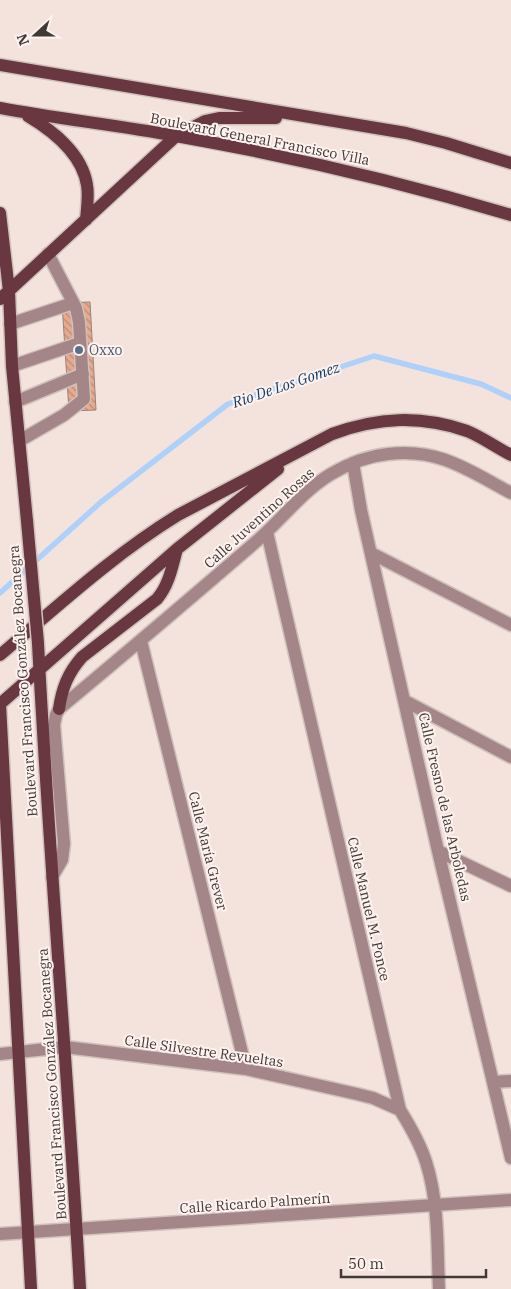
<svg xmlns="http://www.w3.org/2000/svg" width="511" height="1289" font-family="'IBM Plex Serif',serif">
<defs>
<pattern id="building-back-hatch" width="6" height="6" patternUnits="userSpaceOnUse" patternTransform="scale(1.25)"><rect width="6" height="6" fill="#e8aa8f"/><path d="M-1 5l2 2M0 0l6 6M5-1l2 2" fill="none" stroke="#bd8b76"/></pattern>
</defs>
<rect width="100%" height="100%" fill="#f4e3dd"/>
<g fill="none" stroke-linecap="round" stroke-linejoin="round">
<path stroke="#afd0f8" stroke-width="5.5" d="M0,593L101,502L228,404L374,356L481,384L511,398"/>
</g>
<path fill="url(#building-back-hatch)" stroke="#94857e" d="M90,302L96,410L69,411L62,303Z"/>
<g fill="none" stroke-linecap="round" stroke-linejoin="round">
<g stroke="#d0c1bc" stroke-width="15">
<path id="minor" d="M10,324L73,303
M12,366L80,343
M15,402L83,374
M19,441L64,415L84,399L79,322L76,308L48,254
M353,463L361,510L438,851L511,1158
M267,532L400,1110C410,1126 420,1143 426,1162C439,1202 437,1247 439,1289
M371,553L511,625
M141,641L246,1069
M405,701L511,757
M438,851L511,886
M52,877L62,860L64,844L54,725L56,715L59,709C126,653 192,597 258,540C282,519 304,490 331,474C348,464 368,456 388,454C439,448 468,470 511,493
M0,1054L65,1047L246,1069L357,1094L373,1098L400,1110
M493,1082L511,1081
M0,1234L511,1200"/>
</g>
<g stroke="#d0c1bc" stroke-width="15">
<path id="major" d="M0,65L406,133L446,143L511,163
M0,108C58,119 117,125 176,136C289,156 401,182 511,215
M28,116C53,131 82,153 87,185C89,196 87,208 86,220
M0,213L9,291L12,366L27,521
M0,299L176,136L205,121L219,118H276
M38,643C49,858 68,1073 80,1289
M0,655C58,606 113,555 178,515L332,434C378,417 421,415 467,431C482,437 497,448 511,455
M0,704L31,1289
M0,704L177,549L278,469
M59,709C62,688 68,673 82,657L157,599C169,585 172,567 177,549"/>
</g>
<use href="#minor" stroke="#a48689" stroke-width="12"/>
<use href="#major" stroke="#68373f" stroke-width="12"/>
<g stroke="#d0c1bc" stroke-width="15" stroke-linecap="butt">
<path id="major-bridge" d="M27,521L38,643"/>
</g>
<use href="#major-bridge" stroke="#68373f" stroke-width="12"/>
</g>
<circle fill="#5c6f8a" stroke="#fdf2ee" stroke-width="2" cx="79" cy="350" r="5"/>
<g text-anchor="middle" stroke-width="4" stroke-linejoin="round" paint-order="stroke">
<g font-size="14" fill="#403936" stroke="#fdf2ee">
<text transform="translate(260 139) rotate(11)" y="5">Boulevard General Francisco Villa</text>
<text transform="translate(259 518) rotate(-42)" y="5">Calle Juventino Rosas</text>
<text transform="translate(23 681) rotate(-94)" y="5">Boulevard Francisco González Bocanegra</text>
<text transform="translate(445 807) rotate(77)" y="5">Calle Fresno de las Arboledas</text>
<text transform="translate(208 851) rotate(76)" y="5">Calle María Grever</text>
<text transform="translate(369 909) rotate(77)" y="5">Calle Manuel M. Ponce</text>
<text transform="translate(204 1051) rotate(8)" y="5">Calle Silvestre Revueltas</text>
<text transform="translate(52 1084) rotate(-94)" y="5">Boulevard Francisco González Bocanegra</text>
<text transform="translate(255 1203) rotate(-4)" y="5">Calle Ricardo Palmerín</text>
</g>
<g font-size="14" fill="#4e5e75" stroke="#fdf2ee" text-anchor="start">
<text x="89" y="355">Oxxo</text>
</g>
<g font-size="15" font-style="italic" fill="#103a66" stroke="#fdf2ee">
<text transform="translate(286 385) rotate(-19)" y="5">Rio De Los Gomez</text>
</g>
</g>
<g transform="translate(35 35) rotate(249)" stroke="#fdf2ee" stroke-width="4" paint-order="stroke">
<path d="M0-4L9 19L0 12L-9 19Z" fill="#403936"/>
<text y="-8" font-size="14" font-weight="bold" text-anchor="middle" fill="#403936">N</text>
</g>
<path d="M341 1269v8h145v-8" fill="none" stroke="#403936" stroke-width="2.5"/>
<text x="348" y="1269" font-size="15" fill="#403936" stroke="#fdf2ee" stroke-width="4" paint-order="stroke">50 m</text>
</svg>
